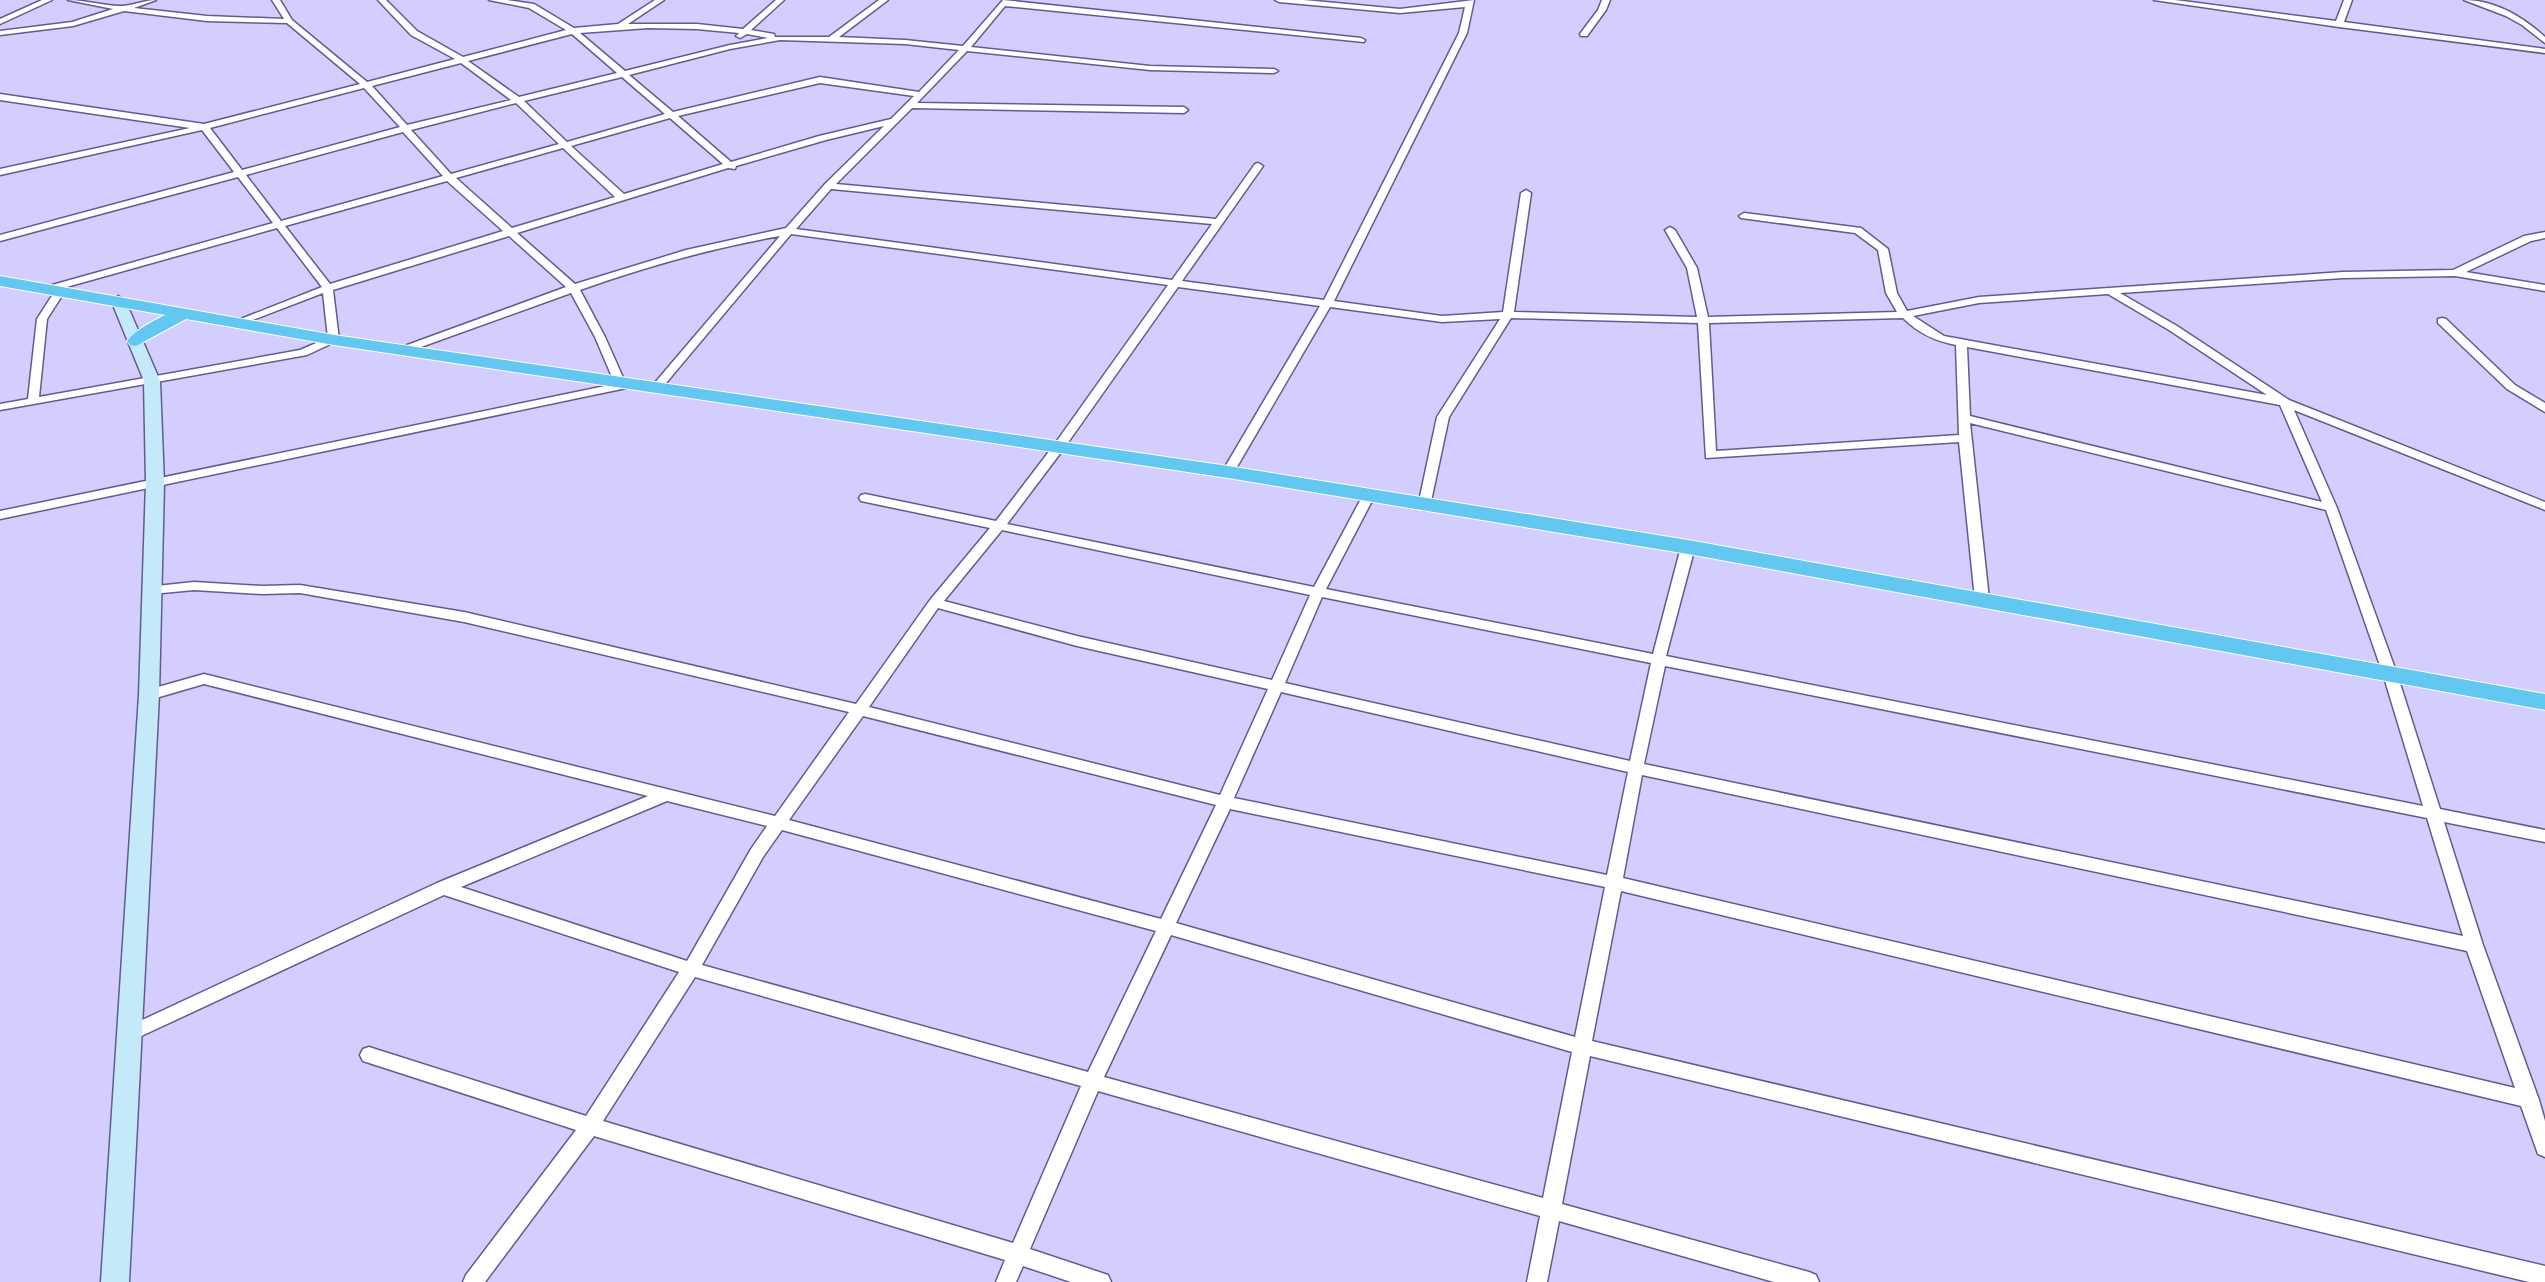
<svg xmlns="http://www.w3.org/2000/svg" width="2545" height="1282" font-family="'IBM Plex Serif',serif">
<rect width="100%" height="100%" fill="#d3cefe"/>
<g fill="none" stroke-linecap="round" stroke-linejoin="round">
<g stroke="#635b90" stroke-width="3">
<path id="minor" d="M42,0H52L0,24V19Z
M68,0C86,0 103,6 121,6C133,6 144,0 156,0L134,8L207,16L284,19L272,0H280L292,20L367,82L455,59L411,35L378,0H386L417,31L463,57L566,30L529,8L489,0H507L534,4L574,28L618,24L655,0H664L628,24H697L743,29L776,0H784L751,30L774,34L775,37H829L879,0H888L839,37L905,40L963,46L1003,0L1361,38L1365,40L1364,42L1005,6L971,47L1150,66L1274,69L1278,71L1274,73L1150,70L967,51L917,103L1184,107L1188,110L1184,113L912,108L836,184L1216,219L1255,164L1258,163L1263,166L1182,281L1324,300L1459,33L1465,7L1400,13L1279,2L1275,0H1304L1400,9L1474,0L1467,33L1334,301L1442,316L1503,312L1521,193L1526,190L1531,193L1514,312L1697,317L1687,268L1665,230L1670,227L1675,230L1697,268L1708,317L1897,312L1886,293L1878,250L1855,233L1741,218L1739,216L1744,213L1861,228L1888,249L1897,293L1907,311L1979,297L2343,272L2453,270L2524,236L2545,232V238L2531,241L2466,272L2545,285V291L2455,276L2343,278L2120,293L2177,326L2289,400L2545,502V510L2294,410L2337,508L2397,674L2440,809L2545,830V842L2444,822L2483,945L2539,1100L2545,1121V1157L2538,1154L2521,1106L1621,891L1592,1041L2545,1266V1282H2529L1590,1056L1562,1204L1809,1272L1816,1275L1819,1282H1774L1559,1221L1547,1282H1527L1540,1216L1098,1091L1030,1249L1108,1275L1111,1282H1071L1023,1266L1016,1282H996L1005,1260L594,1136L485,1282H463L466,1275L576,1130L363,1061L360,1055L363,1049L369,1047L586,1116L679,972L444,895L137,1038L131,1041L125,1038L122,1033L125,1028L437,883L648,796L204,684L149,700L144,699L142,695L144,691L204,674L775,816L849,712L464,622L300,593L262,594L194,590L152,594L145,590L147,587L194,582L262,586L300,585L464,612L856,704L930,600L990,528L861,501L859,498L861,495L865,494L996,521L1054,445L1168,285L791,234L661,389H653V385L780,236C711,248 645,267 580,290L605,337L625,382H636V386L0,519V511L615,384L595,337L571,293L407,352H399V348L566,287L509,236L333,290L339,340L307,355L0,410V404L28,399L37,319L55,291H45V287L273,223L238,177L0,241V235L234,172L202,130L0,175V169L190,128L0,100V94L204,124L360,84L287,23L207,21L124,11L73,26L0,35V31L72,22L113,9ZM648,28L697,29L739,33L736,36L740,38L747,34L768,38L730,45L625,71L580,33ZM572,34L617,73L519,97L468,61ZM780,40L905,44L959,50L919,92L820,77L673,112L629,75L730,49ZM461,63L511,100L407,125L372,86ZM622,77L665,114L567,142L524,101ZM820,83L914,96L891,119L819,136L731,162L678,116ZM364,88L400,127L242,170L210,128ZM516,103L559,144L451,174L411,130ZM670,118L723,164L624,194L571,146ZM884,126L825,184L786,228L686,250L575,284L517,233L728,168L735,169L736,166L826,140ZM403,132L443,176L281,221L246,175ZM563,148L615,197L512,228L456,178ZM447,181L503,231L330,284L285,226ZM831,189L1212,224L1172,280L796,229ZM277,228L322,287L233,322L234,324H242L323,293L328,338L300,350L39,397L47,319L65,291L63,288ZM1178,287L1320,306L1222,472L1228,476L1234,472L1330,307L1442,322L1500,319L1437,417L1418,506L1424,510L1430,506L1449,417L1511,318L1698,323L1706,458L1959,442L1975,599L1982,603L1989,599L1970,423L2326,510L2383,674L2423,806L1666,656L1695,547L1688,543L1681,547L1653,654L1326,589L1374,497L1368,493L1362,497L1314,587L1007,524L1062,451ZM2108,294L2169,330L2267,395L1944,336L1913,316L1979,303ZM1903,318C1918,333 1935,341 1956,345L1959,435L1716,451L1709,323ZM1967,347L2280,405L2322,502L1970,416ZM1002,530L1310,595L1272,680L1077,636L944,601ZM1322,597L1651,663L1630,761L1285,683ZM938,608L1077,646L1268,689L1220,795L869,707ZM1665,666L2427,818L2463,936L1644,764ZM1281,692L1628,772L1607,875L1234,798ZM863,716L1216,805L1161,919L789,820ZM1642,775L2467,951L2515,1088L1623,878ZM667,801L767,826L751,849L687,961L461,887ZM1230,809L1605,887L1575,1037L1176,923ZM782,830L1156,931L1088,1072L702,965L763,857ZM1171,935L1572,1052L1543,1198L1104,1077ZM695,977L1081,1086L1013,1243L603,1121Z
M1602,0H1610L1606,10L1587,36H1581L1580,34L1598,10Z
M2154,0H2175L2336,21L2344,0H2352L2344,22L2545,49V53L2339,27Z
M2464,0C2495,0 2523,17 2545,37V43L2522,25L2506,16Z
M2442,318L2446,319L2515,385L2545,403V412L2507,389L2438,323V319Z"/>
</g>
<g stroke="#635b90" stroke-width="3">
<path id="secondary" d="M118,296L125,300L160,381L164,483L159,695L129,1282H101L139,695L146,483L144,381L111,300Z"/>
</g>
<g stroke="#fff" stroke-width="2">
<path id="trunk" d="M0,276L334,335L1228,466L1688,540L2545,694V710L1688,554L1228,478L334,345L186,319L136,346L130,345L127,341C137,329 151,322 165,315L0,286Z"/>
</g>
<use href="#minor" fill="#fff" fill-rule="evenodd"/>
<use href="#secondary" fill="#c4eafa" fill-rule="evenodd"/>
<use href="#trunk" fill="#62c8f2" fill-rule="evenodd"/>
</g>
</svg>
